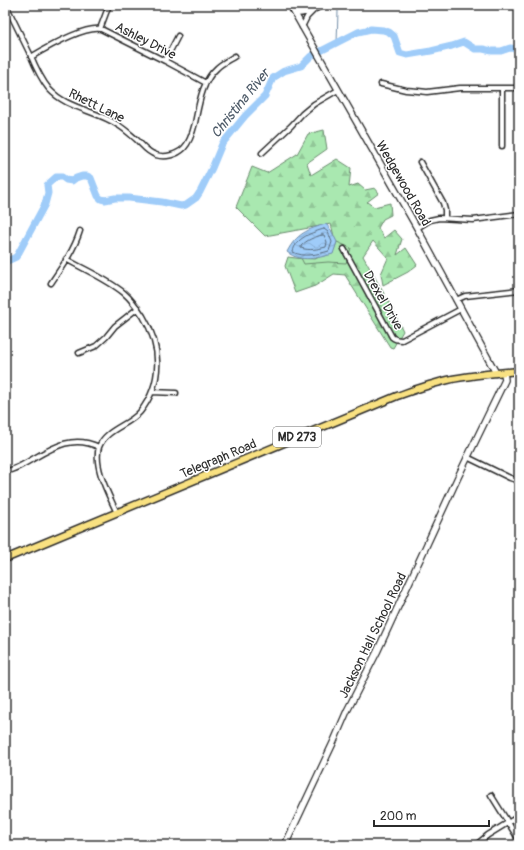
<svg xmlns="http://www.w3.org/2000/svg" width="524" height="850" font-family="Pangolin,sans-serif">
<defs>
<pattern id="forest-firs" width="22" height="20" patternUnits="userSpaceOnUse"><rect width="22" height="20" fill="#a9e8b0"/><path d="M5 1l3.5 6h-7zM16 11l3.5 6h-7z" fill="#92c798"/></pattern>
<pattern id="water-waves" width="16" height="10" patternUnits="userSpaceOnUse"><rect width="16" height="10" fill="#9fccf9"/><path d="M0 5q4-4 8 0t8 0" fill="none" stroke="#89afd6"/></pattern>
</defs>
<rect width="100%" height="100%" fill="#fff"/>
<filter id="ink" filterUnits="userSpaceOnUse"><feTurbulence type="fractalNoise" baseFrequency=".025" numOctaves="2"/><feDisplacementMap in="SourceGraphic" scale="8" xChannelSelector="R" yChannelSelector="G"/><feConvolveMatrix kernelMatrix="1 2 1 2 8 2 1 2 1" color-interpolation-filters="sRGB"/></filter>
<g filter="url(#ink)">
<path fill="url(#forest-firs)" stroke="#6a8a6e" d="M324,130L327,149L307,163L311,175L337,159L351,168L349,187L358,184L365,190L375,188L379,193L367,202L374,207L390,203L391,215L383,219L378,228L384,238L394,230L402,239L397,255L406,248L417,265L408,272L383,285L381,274L388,258L373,241L363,256L393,310L403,331L393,348L390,347L345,275L334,274L315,286L295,293L285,266L288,257L311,260L338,253L331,224L265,236L236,207L252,167L267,173L297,154L308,134Z"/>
<path fill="#a9e8b0" stroke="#6a8a6e" d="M337,242L351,248L346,263L328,262L304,264L301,258L315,259L334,250Z"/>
<path fill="url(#water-waves)" stroke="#718ca7" d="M326,224L331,230L337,242L333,254C317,258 301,263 287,252C296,234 308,229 326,224Z"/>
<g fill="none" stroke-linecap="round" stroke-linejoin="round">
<path stroke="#596b7d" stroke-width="1" d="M324,229L328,232L332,242L329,251C318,254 304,258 293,252C295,238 313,232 324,229Z
M322,235H324L327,242L326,247C318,249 309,251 301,248V246C307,240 314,237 322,235Z"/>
<path stroke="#718ca7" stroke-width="1" d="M336,5L338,11L337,43"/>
<path stroke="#9fccf9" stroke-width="7" d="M5,262L16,257L18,254L45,204L48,193L47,185L56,177H62L66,180L72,181L76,178L82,176H87L91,178L98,196L101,199L105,200L115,198H129L162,202L181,206L186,205L196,198L200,192L212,168L222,144L245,116L265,96L273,78L284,71L301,66L311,56L358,32L371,29L383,30L389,32L394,36L400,53L407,55L431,51L452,46L464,42L475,49H483L492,51H501L510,48L519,49"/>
<g stroke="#2b2b2b" stroke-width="7">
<path id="street" d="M6,5C14,21 22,38 30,54C35,66 40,78 49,89C67,109 96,110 118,125C125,129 131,135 137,140C143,146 148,153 156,155C165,158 177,155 184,148C190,142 193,131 195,123C199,104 202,81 217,68C222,63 229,60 235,56
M295,14C305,14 315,10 323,5
M302,27L307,17L313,11
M100,29L109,5
M31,57C46,48 83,26 101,29C103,30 107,32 109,33L165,61L206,83
M165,61L178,36
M381,84L406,90L418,91L427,92L460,88H519
M502,89V146
M262,153L291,126L302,114L314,104L338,90
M420,162L443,203L445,210V218
M417,228L430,220L439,218L473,220L519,214
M344,249L392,337C395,340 398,340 402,340L461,309
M66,259C85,270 107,279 124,293C132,300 137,307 143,316C162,347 163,383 140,412C128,426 106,429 99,447C93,467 109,495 117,513
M51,283C62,267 74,250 80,231
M456,300L465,296L519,290
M79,353L96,346L106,337L115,326L138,308
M152,392L176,393
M467,457L510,478L519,481
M5,472C11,470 17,468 22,465C48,451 69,433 99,447
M491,795L519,840
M476,845L488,835L519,816"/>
</g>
<g stroke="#2b2b2b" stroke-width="8">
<path id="secondary" d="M290,5L417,228L496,373
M285,845L334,741L347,711L377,652L458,477L505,380L504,372"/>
</g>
<g stroke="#2b2b2b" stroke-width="9">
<path id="primary" d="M5,559L397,396C414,390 430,384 448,380C471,375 495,373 519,371"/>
</g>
<use href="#street" stroke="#fff" stroke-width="4"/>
<use href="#secondary" stroke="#fff" stroke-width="5.5"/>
<use href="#primary" stroke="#f9e181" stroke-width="6"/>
</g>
</g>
<g text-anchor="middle" stroke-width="3" stroke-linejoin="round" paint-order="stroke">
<rect fill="#fff" stroke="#6b6b6b" stroke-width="1" x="273" y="427" width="48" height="20" rx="3"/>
<g font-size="12" font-weight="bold" fill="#2b2b2b">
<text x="297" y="441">MD 273</text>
</g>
<g font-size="13" fill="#2b2b2b" stroke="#fff">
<text transform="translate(146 40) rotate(27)" y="5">Ashley Drive</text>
<text transform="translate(97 105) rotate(26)" y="5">Rhett Lane</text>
<text transform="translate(404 183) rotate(60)" y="5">Wedgewood Road</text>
<text transform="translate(384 300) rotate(60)" y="5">Drexel Drive</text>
<text transform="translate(218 458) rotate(-23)" y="5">Telegraph Road</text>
<text transform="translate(372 635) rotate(-64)" y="5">Jackson Hall School Road</text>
</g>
<g font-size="14" font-style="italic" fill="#4e5b69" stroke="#fff">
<text transform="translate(240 103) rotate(-51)" y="5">Christina River</text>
</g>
</g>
<rect width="524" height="850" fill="none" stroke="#fff" stroke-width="20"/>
<rect x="10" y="10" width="504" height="830" fill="none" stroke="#2b2b2b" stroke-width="1.5" filter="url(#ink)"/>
<path d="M374 820v6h115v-6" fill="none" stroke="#2b2b2b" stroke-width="2"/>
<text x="380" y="820" font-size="12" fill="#2b2b2b" stroke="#ffffff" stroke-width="3" paint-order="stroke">200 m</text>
</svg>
